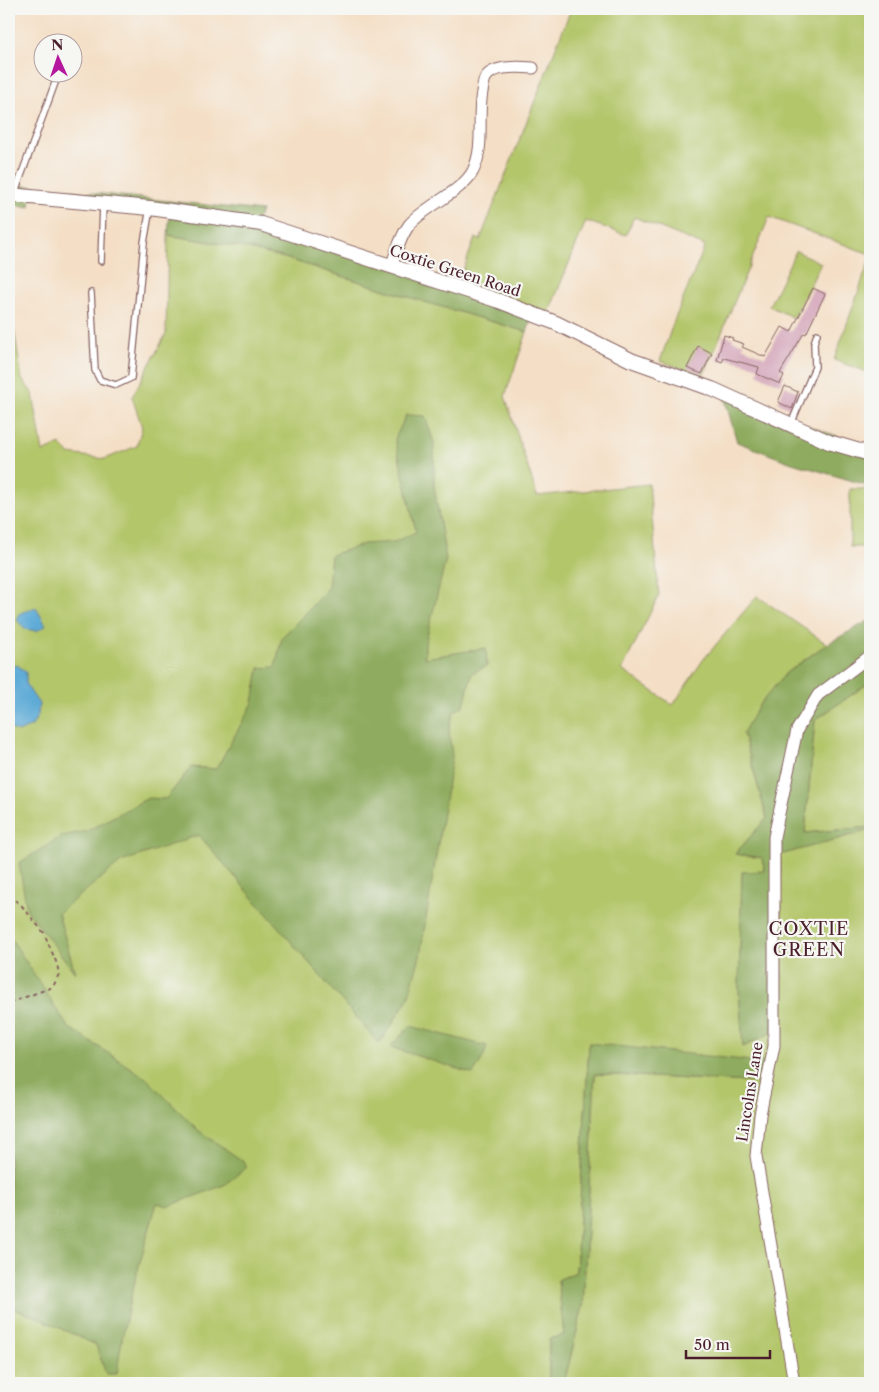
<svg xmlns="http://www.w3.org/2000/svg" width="879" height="1392" font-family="'Libre Caslon Text',serif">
<rect width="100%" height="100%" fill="#f6f6f2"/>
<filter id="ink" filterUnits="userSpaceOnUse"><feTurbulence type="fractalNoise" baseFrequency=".02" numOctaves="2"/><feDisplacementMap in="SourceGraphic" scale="10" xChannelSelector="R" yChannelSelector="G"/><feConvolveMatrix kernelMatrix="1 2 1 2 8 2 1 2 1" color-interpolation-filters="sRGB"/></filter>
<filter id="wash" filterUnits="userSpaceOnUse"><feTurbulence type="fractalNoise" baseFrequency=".0096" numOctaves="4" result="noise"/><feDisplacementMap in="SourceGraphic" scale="20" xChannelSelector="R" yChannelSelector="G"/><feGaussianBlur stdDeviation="1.12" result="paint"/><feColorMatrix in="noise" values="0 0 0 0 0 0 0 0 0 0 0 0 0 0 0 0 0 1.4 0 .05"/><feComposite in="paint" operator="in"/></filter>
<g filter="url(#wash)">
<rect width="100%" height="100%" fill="#f4dfc6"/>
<path fill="#b3c66a" stroke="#7e724a" d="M571,9H870V254L769,217L714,352L703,376L660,361L674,321L705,246L634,217L626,235L586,221L547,317L458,284L475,238L480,240Z
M168,235L241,247L285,258L405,296L527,332L505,396L537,496L649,484L659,595L622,670L673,705L703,660L757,596L827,644L786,673L743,733L767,818L735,854L763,858L764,871L742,873L739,989L743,1047L782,1027L780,854L870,830V1383H564L583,1306L595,1074L767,1083L589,1043L576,1272L558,1280L564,1335L549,1339V1383H9V297L22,379L33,394L43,452L60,444L69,454L105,459L137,446L142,427L132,397L166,334Z
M796,251L821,263L794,318L769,306Z
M870,259V373L834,360Z
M850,489H870V547H850Z
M870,682V827L805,833L815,720Z"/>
<path fill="#8eab5e" stroke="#6c6544" d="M9,184L262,211L255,223L533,314L527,332L405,296L285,258L241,247L168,235L170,211L31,197L30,207L9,204Z
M721,386L806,425L870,448V486L792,463L737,442Z
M406,415L425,416L434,443V486L446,559L425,644V658L486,648L487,666L472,673L464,705L454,712L449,729L452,757L420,956L408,999L379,1044L199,835L121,862L58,913L75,973L27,910L19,863L62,836L87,831L148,798L166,799L191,767L216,769L253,703L259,668L275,667L282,637L305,614L328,587L331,555L364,544L394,542L416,532L395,439Z
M870,620V682L815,720L805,833L870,827V830L780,855L782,1027L743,1047L739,989L742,872L764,871L763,858L735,854L767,818L743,733L759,705L786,673L827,644Z
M9,935L68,1027L146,1078L198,1130L244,1162L247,1167L224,1185L169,1206L157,1203C141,1258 123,1317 117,1374H106L96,1345L30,1314L9,1308Z
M410,1026L487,1046L484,1056L473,1074L390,1047Z
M589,1043L770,1063L768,1083L595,1074L583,1306L564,1383H549V1339L564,1335L558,1280L576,1272Z"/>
<path fill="#5eabd7" stroke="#546581" d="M36,608L46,625L37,631L25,629L17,620L20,613Z
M17,665L26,672V685L39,704L38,715L32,726L18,732L9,728V677H11L9,674V668Z"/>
<g id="blocks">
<path fill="#d3a3b8" d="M813,288L825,294L806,334L804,333L780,373L784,375L780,384L757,374L759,367L724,358L722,362L717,360L724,335L733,338L732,340L744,344L742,347L765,357L782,327L791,332Z
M698,346L712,353L702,374L687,368Z
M785,386L798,392L792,409L778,402Z"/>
</g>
</g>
<g filter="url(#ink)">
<use href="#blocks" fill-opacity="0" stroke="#866261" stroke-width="1"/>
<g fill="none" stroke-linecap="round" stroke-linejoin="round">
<g stroke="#866261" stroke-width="8">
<path id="service" d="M14,195L59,72
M101,261L103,204
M91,293L95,370L100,380L116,385L131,378L144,243L150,208
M791,424L815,367L814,343L817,334"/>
</g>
<g stroke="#866261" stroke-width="13">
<path id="minor" d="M391,267C396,253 400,237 409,225C425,206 462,192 473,171C485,146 477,118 482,92C483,88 483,81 486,77C494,65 521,67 533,68
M794,1383L756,1156L760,1115L774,1046V837L797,730L818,695L870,656"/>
</g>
<g stroke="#866261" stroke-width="16">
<path id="tertiary" d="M9,195L150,208L261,224L499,301L556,323L631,360L712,389L829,442L870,454"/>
</g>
<path stroke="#866261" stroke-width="2" stroke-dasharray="4 4" stroke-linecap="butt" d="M9,895L22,906L44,933L57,964L59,974L53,987L9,1003"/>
<use href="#service" stroke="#fff" stroke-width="5.5"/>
<use href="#minor" stroke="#fff" stroke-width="11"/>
<use href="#tertiary" stroke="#fff" stroke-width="14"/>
</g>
</g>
<g text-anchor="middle" stroke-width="4.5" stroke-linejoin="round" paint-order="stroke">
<g font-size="15" fill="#4a1f2b" stroke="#f6f6f2">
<text transform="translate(455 271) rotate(18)" y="5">Coxtie Green Road</text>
<text transform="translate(750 1092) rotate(-81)" y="5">Lincolns Lane</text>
</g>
<g font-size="18" letter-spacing="1" fill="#4a1f2b" stroke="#f6f6f2">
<text x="809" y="935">COXTIE<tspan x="809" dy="21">GREEN</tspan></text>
</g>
</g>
<rect width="879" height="1392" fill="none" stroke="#f6f6f2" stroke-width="30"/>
<g transform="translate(58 58) rotate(357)"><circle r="24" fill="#f6f6f2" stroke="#b1a0a2"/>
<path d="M0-4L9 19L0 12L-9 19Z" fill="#b5179e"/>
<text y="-8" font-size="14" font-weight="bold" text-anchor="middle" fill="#4a1f2b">N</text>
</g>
<path d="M686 1350v8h84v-8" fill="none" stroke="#4a1f2b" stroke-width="2.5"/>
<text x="694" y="1350" font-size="15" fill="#4a1f2b" stroke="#f6f6f2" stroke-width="4" paint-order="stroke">50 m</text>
</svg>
